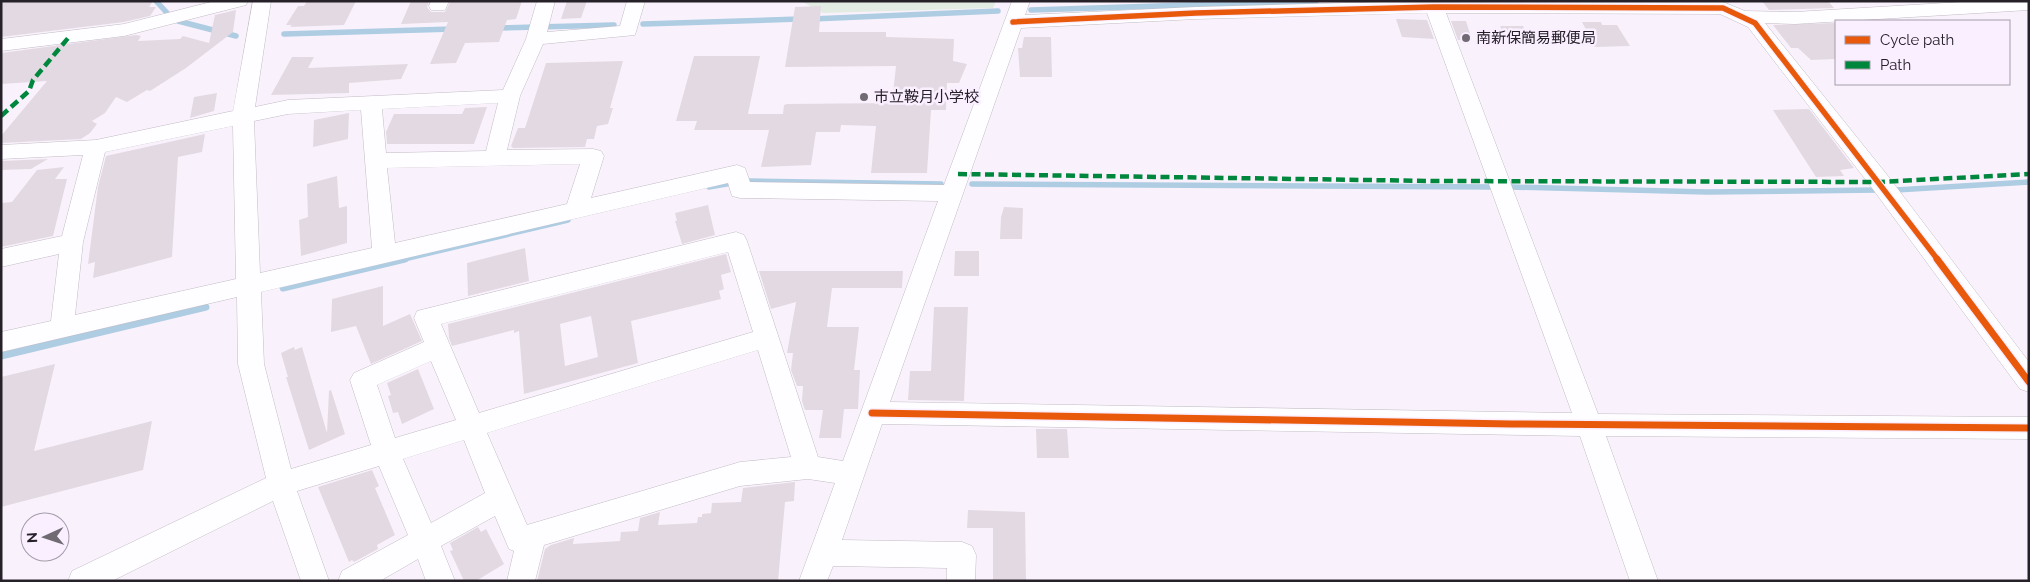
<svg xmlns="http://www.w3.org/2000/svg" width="2030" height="582" font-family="Raleway,'Noto Sans JP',sans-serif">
<rect width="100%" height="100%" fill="#f9f2fc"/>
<path fill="#e2ece3" d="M801,1H996L993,8L823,13Z"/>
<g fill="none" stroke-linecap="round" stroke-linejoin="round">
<path stroke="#aecce2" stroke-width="5.5" d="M156,1L169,15
M1653,1L1692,2
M1031,10L1316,1
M812,19L998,11
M178,21L236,36
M643,24L800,19
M498,28L614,25
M284,34L453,29
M748,181L941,184
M972,184L1496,187
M709,187L732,183
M1511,187L1707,192L1879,190
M1896,190L2029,182
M400,260L568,220"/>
<path stroke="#aecce2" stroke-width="7" d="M283,288L405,259
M1,356L206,307"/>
</g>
<path fill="#e3d9e2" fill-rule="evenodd" d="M1,1H153L149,7H156L150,16L124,22L1,37Z
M307,1H356L344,25L290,27L292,25H286L298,6H304Z
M411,1H429L427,7L431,12H445L450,2L522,1L516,19L507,20L499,42L465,43L456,63L430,64L448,22L401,24Z
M567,1H587L581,18L561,19Z
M1762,1H1828L1834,8L1769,10Z
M821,6L819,32H886V37L954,39L953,61L967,64L959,83H947L946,110H931L927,173H871L876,126L841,125L840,132H816L811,165L761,167L769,130H694L697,121H676L694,56H760L748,114H783L784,105L787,104L892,103L896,66L785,67L795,7Z
M236,10L233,32L186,68L150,91L147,90L127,102L116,97L105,113L92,121L97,124L90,133L81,139L1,143V136L47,81L1,84V53L136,35L141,36L138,41L180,39L183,36L209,43L215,15Z
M1396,19L1427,20L1434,39L1402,37Z
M1451,21H1466L1472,40H1458Z
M1582,22H1601L1602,25H1617L1630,46L1595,47Z
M1836,23V59L1811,60L1798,48H1791L1773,25Z
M1500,26H1523L1532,44H1508Z
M1024,37H1051L1052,77H1020L1018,48H1022Z
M292,57H314L308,68L408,64L401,79L349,83V93L271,95Z
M623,61L610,108H613L608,124L597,126L594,139H587L585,147L513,148L511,146L518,128H525L546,63Z
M217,93L214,111L190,118L194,97Z
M487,107L474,144H387L386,132L394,114H462L465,108Z
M1809,109L1854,168L1840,170L1844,176L1816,177L1773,110Z
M349,113L348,139L313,147L314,120Z
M205,134L202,152L178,157L172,257L93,278L95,262L88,264L98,187L106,156Z
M48,159L31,169L1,170V161Z
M64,167L55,179H67L53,236L1,247V203L12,202L37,170Z
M337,176L339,208L347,206V243L301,256L299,220L308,217L307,184Z
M708,205L715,235L682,244L675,221H677L675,213Z
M1004,207L1023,208L1022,239H1000L1001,217Z
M525,248L529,281L468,296L467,263Z
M955,251H979V276H954Z
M726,254L731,272L721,275L724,289L719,291L721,299L631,321L638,363L524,394L519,331L514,333V330L452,346L449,338L448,324ZM591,316L598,357L565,366L560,324Z
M759,271H903L902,288H832L827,327H859L854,370H860L858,409H844L841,438H819L823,410H805L802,401L803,386H797L791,370L793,353H787L796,302L771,309Z
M383,286V326L410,314L422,341L371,364L356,326L331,332L332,299Z
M934,307H968L964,401L908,400L910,371H931Z
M294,347L295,350L302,347L327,433L329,391L331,390L345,434L309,450L286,377H288L281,353Z
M55,364L34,451L152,421L143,470L1,507V377Z
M418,369L434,409L402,424L398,412L393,413L388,396L391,395L387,383Z
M1036,429H1067L1069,458H1037Z
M372,470L379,486L375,488L395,535L377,545L378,549L354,562L352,560L349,562L318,487Z
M795,482L794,501L785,502L778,581H537L545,549L551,545L574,538L573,544L620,541L621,532L638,531L640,518L660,512L658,525L697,523L698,517H702V514L711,513L712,503L741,502L743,488Z
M968,510L1025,512L1026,581H993V528H967Z
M478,527L481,532L486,529L504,564L476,581H464L450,551L453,550L450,543Z"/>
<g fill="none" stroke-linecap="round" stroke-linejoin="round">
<g stroke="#c2bcc5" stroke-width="1">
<path id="minor" d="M215,1H248L246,5L124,36L1,51V39L124,24Z
M253,1H271L255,107L288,100L503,90L526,39L537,1H555L547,32L620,26L627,1H645L635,35L543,44L520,96L507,150L593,149L601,151L604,156L591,198L737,165L745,168L750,182L944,185L1012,1H1030L1025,15L1196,7L1421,1L1723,2L1745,11L1795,12L1978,1H2029V10L1795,24L1765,23L1888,176L2029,362V392L2020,389L1872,188L1748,27L1720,14L1446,13L1598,414L2029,417V439L1606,436L1658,581H1630L1580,436L882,424L842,540L962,542L972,546L976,555L975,581H947V568L833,566L827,581H799L835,483L808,479L740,486L544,545L535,581H507L514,551L509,549L495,516L441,546L455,581H426L418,559L380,581H338L342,571L408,535L379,466L297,491L329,581H301L273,501L112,581H68L72,571L266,478L238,364L237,297L1,352V332L51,321L59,254L1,267V249L62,236L83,155L1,159V145L96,140L233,111ZM1427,13L1572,413L890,402L1021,28L1196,19ZM498,103L486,151L386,153L382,109ZM361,110L372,248L260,273L254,121L288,114ZM233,126L236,279L75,315L83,242L105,152ZM580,164L567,204L395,243L387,168ZM728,183L732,196L740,198L938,201L843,461L818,457L747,241L744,235L736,232L417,311L414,318L424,342L354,373L350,380L371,445L291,469L264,364L261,292ZM728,252L753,332L479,413L441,324ZM758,350L791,457L740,462L527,525L487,433ZM431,361L456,420L395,438L377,385ZM464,440L485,493L431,523L403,459Z
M431,1H449L445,10H431L429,6Z"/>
</g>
<use href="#minor" fill="#fefdff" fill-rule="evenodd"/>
<path stroke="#00873e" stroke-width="4.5" stroke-dasharray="9 4.5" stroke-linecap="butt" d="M1,116L29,91L33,80L69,37
M958,174L1434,181L1880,182L2029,174"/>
<g stroke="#faefff" stroke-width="8">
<path id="cycleway-far1" d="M1013,22L1196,13L1434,7L1723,8L1755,23L1938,260"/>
</g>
<g stroke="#faefff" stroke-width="10">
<path id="cycleway" d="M1937,259L2029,382
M872,413L1512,424L2029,428"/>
</g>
<use href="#cycleway-far1" stroke="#e8590c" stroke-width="5.5"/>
<use href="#cycleway" stroke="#e8590c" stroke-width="7"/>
</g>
<g fill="#706a73" stroke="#faefff" stroke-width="2">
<circle cx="1466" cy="38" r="5"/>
<circle cx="864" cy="97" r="5"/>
</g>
<g text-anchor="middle" stroke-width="5" stroke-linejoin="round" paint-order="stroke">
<g font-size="15" fill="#262029" stroke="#faefff" text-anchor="start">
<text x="1476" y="43">南新保簡易郵便局</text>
<text x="874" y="102">市立鞍月小学校</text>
</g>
</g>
<rect width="2030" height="582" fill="none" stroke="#262029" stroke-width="5"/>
<rect x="1835" y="20" width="175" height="65" fill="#faefff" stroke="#a59ca9"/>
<rect x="1845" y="36" width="25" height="8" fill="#e8590c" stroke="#a59ca9"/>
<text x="1880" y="45" font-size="15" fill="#262029">Cycle path</text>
<rect x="1845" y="61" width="25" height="8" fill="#00873e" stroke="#a59ca9"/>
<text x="1880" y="70" font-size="15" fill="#262029">Path</text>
<g transform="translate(45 537) rotate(267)"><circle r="24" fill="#faefff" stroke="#a59ca9"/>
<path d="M0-4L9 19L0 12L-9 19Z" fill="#706a73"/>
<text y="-8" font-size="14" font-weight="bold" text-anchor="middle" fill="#262029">N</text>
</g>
</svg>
